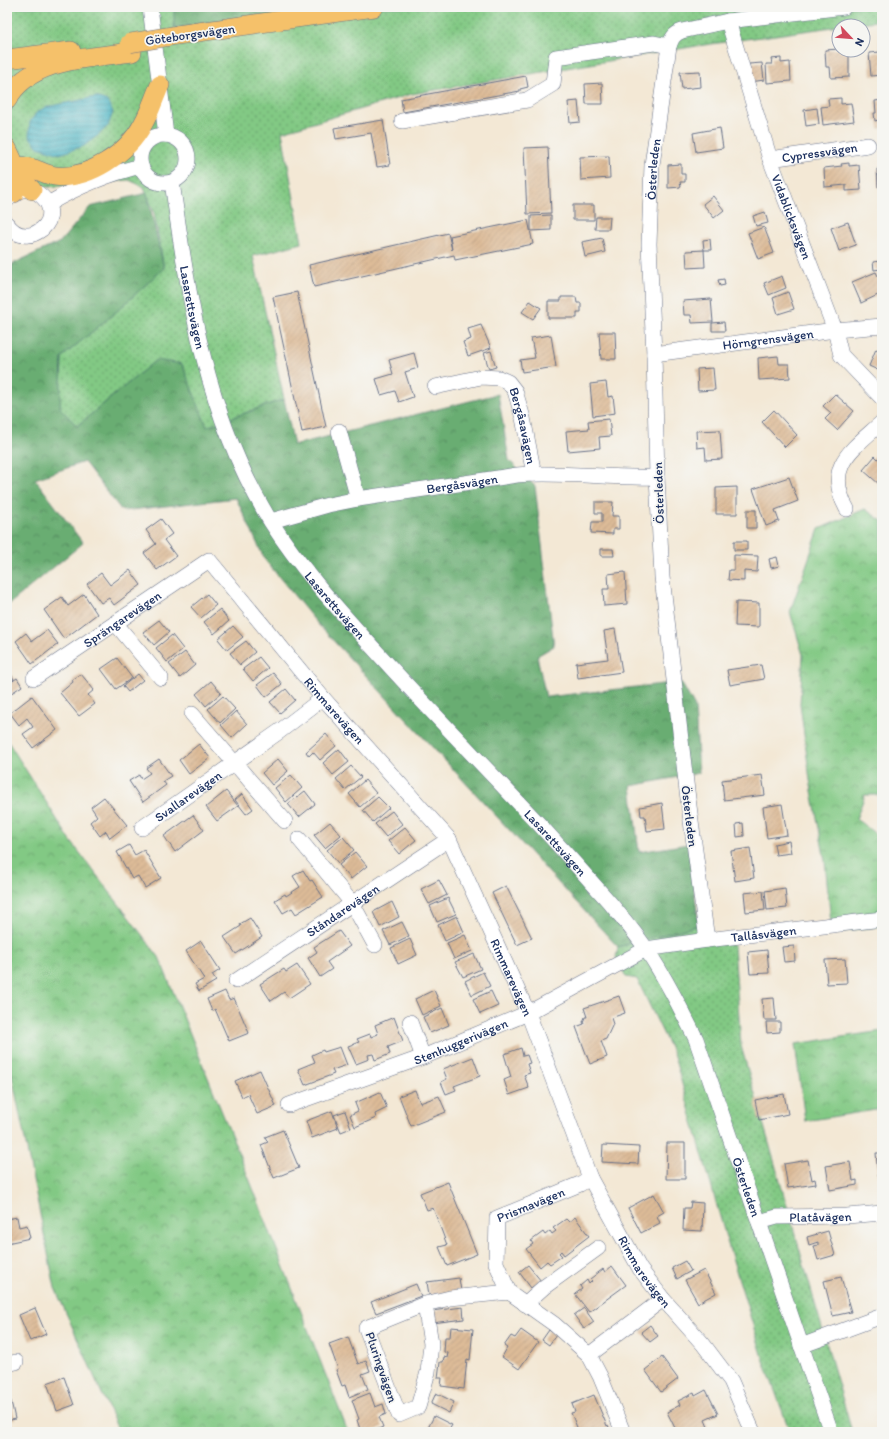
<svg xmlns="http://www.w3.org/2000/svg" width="889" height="1439" font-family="Itim,sans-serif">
<defs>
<pattern id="grass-dots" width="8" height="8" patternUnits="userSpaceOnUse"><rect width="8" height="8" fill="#82c984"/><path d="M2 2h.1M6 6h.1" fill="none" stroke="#6aa46f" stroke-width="1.8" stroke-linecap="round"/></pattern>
<pattern id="forest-crowns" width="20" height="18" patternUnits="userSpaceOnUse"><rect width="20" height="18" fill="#69ad72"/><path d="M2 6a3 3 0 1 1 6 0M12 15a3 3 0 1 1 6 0" fill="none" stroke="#568d61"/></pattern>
<pattern id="park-crowns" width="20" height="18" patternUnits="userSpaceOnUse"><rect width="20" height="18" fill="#82c984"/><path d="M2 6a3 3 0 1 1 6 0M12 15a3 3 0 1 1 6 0" fill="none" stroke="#6aa46f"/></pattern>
<pattern id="water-rules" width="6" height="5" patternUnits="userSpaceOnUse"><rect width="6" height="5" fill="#43b0c0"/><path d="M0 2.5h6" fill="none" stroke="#37909f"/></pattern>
<pattern id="building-hatch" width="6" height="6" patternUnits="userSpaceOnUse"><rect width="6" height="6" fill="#ddbb98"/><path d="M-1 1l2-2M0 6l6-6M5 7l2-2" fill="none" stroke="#bda185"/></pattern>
</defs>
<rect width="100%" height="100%" fill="#f6f6f2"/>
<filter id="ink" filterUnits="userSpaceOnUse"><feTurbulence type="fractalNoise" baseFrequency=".025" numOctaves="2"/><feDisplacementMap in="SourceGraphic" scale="8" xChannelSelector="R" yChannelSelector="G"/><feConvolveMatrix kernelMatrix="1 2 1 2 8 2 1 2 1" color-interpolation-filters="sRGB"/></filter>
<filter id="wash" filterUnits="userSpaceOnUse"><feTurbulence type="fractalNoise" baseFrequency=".012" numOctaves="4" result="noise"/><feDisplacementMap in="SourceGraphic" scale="16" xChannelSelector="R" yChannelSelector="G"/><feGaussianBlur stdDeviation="0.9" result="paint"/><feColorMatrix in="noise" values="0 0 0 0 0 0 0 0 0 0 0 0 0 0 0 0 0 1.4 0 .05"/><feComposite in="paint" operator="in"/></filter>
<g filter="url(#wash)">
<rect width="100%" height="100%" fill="#f3e8d5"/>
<path fill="url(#grass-dots)" stroke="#4e7c71" d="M7,7H882V20L697,46L412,94L282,132L302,243L253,256L284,399L206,427L156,360L77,426L59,408L62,357L117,311L164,268L154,213L144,187L129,180L48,187L12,184L7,188Z
M699,925L734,946L741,1046L852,1432H790L764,1361L727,1241L674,1056L637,979L626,977L616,957L618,947Z"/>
<path fill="url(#forest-crowns)" stroke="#426e68" d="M174,7H320L174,28Z
M147,193L164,268L117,311L62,357L60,408L77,426L156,360L182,364L207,427L284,399L294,445L498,394L509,460L535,486L554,646L537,656L546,697L681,682L695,707L699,773L631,786L639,852L688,844L699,925L618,947L316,622L265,560L236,498L122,511L84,462L35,479L83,543L7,606V330H10L12,264L60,242L90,207Z"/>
<path fill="url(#park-crowns)" stroke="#4e7c71" d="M865,509L882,521V795H865L856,819L877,835L882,868V926L832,933L825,861L810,780L800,704L803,655L790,612L819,529Z
M7,740L70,840L159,957L254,1191L348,1432H119L55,1288L7,1051Z
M882,1031V1109L805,1121L795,1044Z"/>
<path fill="url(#water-rules)" stroke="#2f708f" d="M96,97L107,101L113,112L108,126L97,136L84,146L60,154L38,147L29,136L30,122L37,112L46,107Z"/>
<g id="blocks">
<path fill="url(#building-hatch)" d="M879,40H882V75L871,76L869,53L880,52Z
M839,49L849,50V77L831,78L830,67H826L825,50Z
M781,58V63L790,62L791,81L767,83L766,64H772L771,59Z
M762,63L764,80L750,82L749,64Z
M700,71L701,87L682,89L680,72Z
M526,76L528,87L520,89V91L403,112L401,99Z
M602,83L603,104H586L585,84Z
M841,98V104L851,103L854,121L823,125L821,107L829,106L828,99Z
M882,100V128L879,129L878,120L875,121L874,113H876L875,101Z
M578,101L580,122L570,123L568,102Z
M817,108L819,124L806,126L804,110Z
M383,120L390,165L377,167L371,133L336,139L334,128Z
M720,128L723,148L696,152L693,133Z
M548,147L551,213L527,214L524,148Z
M609,156L610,178L581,180L580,157Z
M849,163V166L859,165L861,190L846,191V185L825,187L824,168L842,166L841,164Z
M681,164V174H685V182H680L681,187L668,188V165Z
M882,168V187H878L877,169Z
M713,196L724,210L714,218L703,204Z
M573,205H594V220H573Z
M765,212L768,223L756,226L753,216Z
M551,215V230L531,231V216Z
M596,217H610L609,229H595Z
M528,220L533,244L455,260L454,255L314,287L309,265L448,233L452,250L450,236Z
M848,222L856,245L839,251L831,228Z
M764,227L774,253L758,259L748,233Z
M602,238L605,252L585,257L582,242Z
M710,239L711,250H704L703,240Z
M704,250L705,267L687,268L686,251Z
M880,261L881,269L874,270L873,262Z
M876,272L882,284V293L861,303L852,282Z
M782,276L786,288L769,295L764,283Z
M724,279L725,285L720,286L718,280Z
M297,292L326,427L302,432L273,297Z
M788,292L794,309L778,314L773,298Z
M561,297H576L577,303H581V312H577V318H548V301H561Z
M711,299L713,322L692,323L691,315H684L683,301Z
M530,301L541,308L533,319L522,312Z
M724,322L725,331H712V323Z
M481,325L491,348L468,356L463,342L471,339L468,329Z
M599,332H615L616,359H601Z
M551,335L556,367L522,372L520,360L535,358L531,338Z
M876,349L882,352V372L869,366Z
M491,351L496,367L489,369L484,353Z
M414,353L418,368L405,372L413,397L399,402L395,391L381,395L376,379L393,374L389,360Z
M778,356L779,364H789L790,378L759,380L758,358Z
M713,368L715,390L698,391L697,369Z
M606,382L608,397L613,396L615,413L593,416L590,384Z
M835,394L854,411L837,430L825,419L831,413L823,406Z
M774,410L797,435L785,447L762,422Z
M609,419L611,436L599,437L600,448L568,451L566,431L589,429L588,421Z
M720,430L722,459L706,460L705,447L697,448L696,431Z
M875,456L882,463V480L879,484L863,470Z
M789,477L798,501L775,510L779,521L766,526L753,489Z
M737,487V514H716V488Z
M595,502H613L612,516H619V529H613V534L591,533L592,522H602V513H595Z
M747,510H756V528H747Z
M161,519L172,534L164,540L176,556L157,570L144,553L156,544L146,530Z
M734,541H747V550H734Z
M601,549H613L614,556H601Z
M734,555L758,556L757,572L744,571V581L728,580L729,570H734Z
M777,557L779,566L771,568L769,559Z
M130,570L141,585L114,605L109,598L101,603L87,584L101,573L110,585Z
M625,572L627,604L604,606L603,589H609L608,574Z
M84,594L97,614L64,639L44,610L62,597L68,606Z
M207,594L216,605L201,618L191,607Z
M736,602L759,603V627L735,626Z
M220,609L229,621L214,634L204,622Z
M159,620L169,632L154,645L143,632Z
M233,626L243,637L227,650L218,639Z
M615,629L622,672L578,678L576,663L608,659L604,631Z
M47,630L58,644L32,664L16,641L26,633L32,641Z
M172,635L183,649L167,662L156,648Z
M246,641L255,652L240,665L230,653Z
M185,652L195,665L180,678L169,664Z
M259,657L268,668L253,681L243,669Z
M117,658L132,678L116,689L101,669Z
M761,665L764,679L730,685L727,670Z
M7,669L14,679L7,684Z
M273,673L282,684L266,697L257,685Z
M81,674L94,690L88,695L95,704L79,716L60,693L73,682L72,680Z
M138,674L143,680L128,692L123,686Z
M17,678L22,686L10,694L7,690V685Z
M211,681L221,693L206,706L196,694Z
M286,689L295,700L280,713L270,702Z
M32,696L57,730L33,748L23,734L33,727L27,718L19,725L10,713Z
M223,696L235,709L220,723L208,709Z
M236,711L247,724L232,738L221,725Z
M326,734L336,746L320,760L313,752L309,756L306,752Z
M199,744L210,758L189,774L179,760Z
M339,749L349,762L333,775L323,763Z
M159,759L171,776L163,781L166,785L143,802L129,781L139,775L141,779L150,773L146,768Z
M278,759L288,771L272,785L262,773Z
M351,766L361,777L345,790L336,779Z
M291,775L302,788L286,802L275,788Z
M762,775L765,795L724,800L722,780Z
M365,780L376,793L360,807L349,794Z
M226,791L238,806L217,821L206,807Z
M305,791L315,804L299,817L288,804Z
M242,794L253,809L246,814L235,800Z
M104,797L127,825L110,838L106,831L100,836L90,822L97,816L91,807Z
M378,797L389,808L373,822L363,810Z
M662,803L665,829L647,831L645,816H641L640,807Z
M782,804L787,835L767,838L763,807Z
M392,811L402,824L386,837L375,824Z
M193,815L204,830L175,852L164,836Z
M330,822L341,835L325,848L314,835Z
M743,823L744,836L737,837L736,824Z
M405,827L416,840L399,854L388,841Z
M343,837L354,850L338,863L327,850Z
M789,841L791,853L776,855L774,844Z
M129,845L135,855L144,850L161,878L145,888L138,876L132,879L117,852Z
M750,848L754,878L735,881L731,851Z
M355,852L367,866L351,879L339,865Z
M303,870L310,881L312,880L323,897L296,914L292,908L283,913L275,900L285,894L286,896L300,887L293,876Z
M439,880L447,895L429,904L421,889Z
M506,886L532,938L517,945L492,893Z
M785,888L787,908L767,910L765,891Z
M763,891L765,910L746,912L744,893Z
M448,898L456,914L437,922L430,906Z
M392,902L399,917L380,927L373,912Z
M457,916L464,932L445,941L438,925Z
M250,918L262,937L236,954L224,937L241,926L240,924Z
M402,922L409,936L390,945L383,931Z
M339,931L350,946L327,962L332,969L320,977L308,958L317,952L314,947Z
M465,935L472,951L454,959L447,943Z
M410,939L417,955L398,964L391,948Z
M201,941L220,970L212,975L216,981L199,991L195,984L204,979L186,951Z
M794,946L795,961L784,962L782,947Z
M767,950L769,973L750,974L748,952Z
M474,954L481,969L463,977L455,962Z
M845,959L847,983L827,984L825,960Z
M297,965L310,984L289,998L284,992L271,1001L260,984L284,969L286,972Z
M483,972L490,986L472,995L465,981Z
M434,990L441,1006L422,1015L415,999Z
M225,991L229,1000L234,998L249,1033L229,1041L215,1009L212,1011L207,999Z
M491,991L498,1006L480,1014L473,999Z
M619,996L625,1013L611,1018L613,1024L606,1039L601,1041L607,1057L590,1064L576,1027L584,1024L583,1022L585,1017H587L584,1008Z
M774,998L776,1020H764L762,999Z
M442,1008L449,1025L430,1033L423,1017Z
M394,1017L403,1041L388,1047L390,1054L375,1060L373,1054L368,1055L369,1059L356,1064L348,1046L359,1042L357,1039L370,1034L371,1037L378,1034L375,1025Z
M766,1022H780V1032L767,1033Z
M340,1047L347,1065L332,1070L334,1074L305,1085L298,1069L315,1062L312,1055L323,1050L324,1052Z
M521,1048L523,1056L527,1055L530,1063L527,1064L530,1073L524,1075L529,1088L509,1095L504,1080L511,1077L504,1054Z
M473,1057L480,1076L454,1086L456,1090L446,1094L441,1082L447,1079L443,1069Z
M260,1070L276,1106L257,1114L248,1094L242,1097L235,1081Z
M415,1090L420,1103L439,1096L446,1112L411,1126L399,1096Z
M380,1092L387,1108L375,1114L376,1118L355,1127L350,1115L358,1111L355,1103Z
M784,1094L788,1114L759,1120L755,1100Z
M332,1111L338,1128L312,1138L306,1121Z
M345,1111L351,1128L341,1132L334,1115Z
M283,1130L299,1168L274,1178L261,1145L268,1142L265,1137Z
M667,1143H685V1179H666Z
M603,1145L639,1147L638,1164L602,1162Z
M876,1153H882V1175H878Z
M808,1160L812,1180L815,1179L816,1184L788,1188L784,1164Z
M850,1162L853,1181L857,1180V1185L830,1190L826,1166Z
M448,1182L477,1254L447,1266L439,1247L447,1245L433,1208L427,1210L420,1193Z
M654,1194L664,1212L657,1216L660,1223L641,1233L628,1208Z
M691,1202L703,1203L702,1231L683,1230L684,1208H690Z
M17,1217L19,1227L27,1225L30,1238L7,1243V1219Z
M575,1217L589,1236L564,1255L561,1251L559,1253L562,1256L550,1264L547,1261L540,1267L526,1249L533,1244L531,1241L543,1232L545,1235L550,1231L552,1234L556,1231L553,1228L566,1219L569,1222Z
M828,1231L835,1255L818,1260L814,1246L818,1245V1242L809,1245L807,1237Z
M685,1261L691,1271L677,1279L672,1268Z
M528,1265L541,1281L531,1288L519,1272Z
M612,1266L626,1285L589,1312L575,1294L582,1289L580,1286L587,1280L589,1284L592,1281L590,1279L603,1269L605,1272Z
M704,1270L716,1293L698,1303L685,1280Z
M841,1277L851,1312L833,1316L824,1281Z
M459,1278L461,1291L429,1295L427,1282Z
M416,1284L421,1296L376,1313L371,1302Z
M463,1307L464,1319L432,1323L431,1311Z
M35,1308L46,1334L30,1341L19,1315Z
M584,1308L594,1322L584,1329L574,1315Z
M650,1325L658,1336L650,1342L641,1332Z
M451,1327L473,1329L470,1360L467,1359L464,1389L441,1386L442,1378H438L440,1362H443L444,1357L447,1358L448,1353L444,1352L445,1337H450Z
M521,1330L538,1342L519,1369L502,1357L507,1348L504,1346L511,1336L515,1338Z
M549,1330L556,1335L549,1345L542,1340Z
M348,1337L358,1364L366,1361L370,1371L362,1374L368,1389L349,1397L345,1385L342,1386L336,1370L338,1369L329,1344Z
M662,1357L678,1379L661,1392L645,1370Z
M64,1377L74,1405L57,1411L47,1383Z
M706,1390L718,1414L705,1420L708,1427L697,1432H692L690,1429L684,1432H677L667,1412L680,1405L678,1401L694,1393L695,1396Z
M370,1393L375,1407L383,1404L386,1414L379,1417L383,1427L371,1432H364L363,1428L360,1429L357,1420L359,1419L352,1400Z
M436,1393L454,1402L449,1413L431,1404Z
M594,1395L607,1426L608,1425L611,1432H579L571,1413L575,1412L572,1404Z
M11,1401L15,1419L7,1421V1402Z
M434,1416L452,1425L448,1432H426Z"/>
</g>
</g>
<g filter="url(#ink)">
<use href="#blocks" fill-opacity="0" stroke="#677088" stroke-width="1"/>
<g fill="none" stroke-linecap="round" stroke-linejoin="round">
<g stroke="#677088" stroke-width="16">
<g id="minor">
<path d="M150,7L166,135"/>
<path id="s1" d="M728,21L770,159L835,330L841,355L882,398"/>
<path d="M402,121L527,100L553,84L556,57L654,43L669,46"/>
<circle cx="164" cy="159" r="24"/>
<path id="s2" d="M770,159L868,145"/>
<path id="s3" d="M172,182C189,301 206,417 271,522C301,569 338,609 375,650C428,709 484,766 538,823C563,850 587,877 611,904C623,919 636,933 646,949C665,977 681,1009 696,1039L831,1432"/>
<path d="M7,200C29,172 66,208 42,229C38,232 33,235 28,235C19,236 12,231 7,224"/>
<path d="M48,204C77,187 108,174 141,166"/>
<path id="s4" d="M654,354L835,330L882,326"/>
<path id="s5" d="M435,387L481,377L499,378L508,382L515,391L523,418L534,474"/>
<path d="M339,431L358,499"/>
<path d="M847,509C823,466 853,449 882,422"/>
<path id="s6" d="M271,521L328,505L358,499L517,475C564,471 610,479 657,477"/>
<path d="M116,624L161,678"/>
<path id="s7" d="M34,678L209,560L323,698L449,839L528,1013L590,1178L640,1269L663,1299L703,1344L731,1381L753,1432"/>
<path d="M192,714L285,821"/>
<path id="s8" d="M142,828L280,731L323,698"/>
<path d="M299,839L352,903L375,945"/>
<path id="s9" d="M707,940L687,791L662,577L657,477L654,354L649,244L652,165L669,46C672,38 674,34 682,31L728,21L844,7"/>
<path id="s10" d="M236,981L449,839"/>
<path d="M410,1022L423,1057"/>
<path id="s11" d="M289,1105L423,1057L528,1013L646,949L707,940L882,919"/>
<path id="s12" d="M759,1222L777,1217L847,1216L882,1213"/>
<path id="s13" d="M509,1292L496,1263L497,1218L580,1184L590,1178"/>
<path d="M425,1304L431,1344L428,1372L418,1407L399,1415L366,1328L425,1304L450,1298L509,1292L554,1324L589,1355L600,1376L623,1432"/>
<path d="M525,1304L544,1287L598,1248"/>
<path d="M801,1346L882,1316"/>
<path d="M589,1355L663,1299"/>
<path d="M7,1364L16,1362"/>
</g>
</g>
<g stroke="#677088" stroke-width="20">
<path id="major" d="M177,35L374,7
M7,59L71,51
M7,100C29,58 90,58 132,52
M7,148L22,180L32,190
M16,166C21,166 27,167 31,168C39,170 46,175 55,176C88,180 128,153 143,124C150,112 154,98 160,85
M7,179L14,193"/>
</g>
<use href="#minor" stroke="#fff" stroke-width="15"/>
<use href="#major" stroke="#f5c16b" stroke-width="19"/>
<g stroke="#677088" stroke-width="20" stroke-linecap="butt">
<path id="major-bridge" d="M130,43L177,35"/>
</g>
<use href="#major-bridge" stroke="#f5c16b" stroke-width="19"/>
</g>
</g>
<g text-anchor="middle" stroke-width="3.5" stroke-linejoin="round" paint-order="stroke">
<g font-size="13" fill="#1b2f5e" stroke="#f6f6f2">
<text transform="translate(190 34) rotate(-8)" y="5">Göteborgsvägen</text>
<text dy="5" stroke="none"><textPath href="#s2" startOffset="50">Cypressvägen</textPath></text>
<text dy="5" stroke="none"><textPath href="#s9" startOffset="774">Österleden</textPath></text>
<text dy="5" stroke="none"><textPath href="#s1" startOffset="206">Vidablicksvägen</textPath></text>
<text dy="5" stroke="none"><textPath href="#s3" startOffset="127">Lasarettsvägen</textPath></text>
<text dy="5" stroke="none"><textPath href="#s4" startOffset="115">Hörngrensvägen</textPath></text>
<text dy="5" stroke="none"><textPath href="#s5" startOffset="122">Bergåsavägen</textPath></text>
<text dy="5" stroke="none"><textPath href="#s6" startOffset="195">Bergåsvägen</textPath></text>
<text transform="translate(658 493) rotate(-92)" y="5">Österleden</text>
<text dy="5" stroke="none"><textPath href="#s3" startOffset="462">Lasarettsvägen</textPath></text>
<text dy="5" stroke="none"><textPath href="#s7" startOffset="106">Sprängarevägen</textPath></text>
<text dy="5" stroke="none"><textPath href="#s7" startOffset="407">Rimmarevägen</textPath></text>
<text dy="5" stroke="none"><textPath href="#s8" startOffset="56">Svallarevägen</textPath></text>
<text transform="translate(690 816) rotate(83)" y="5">Österleden</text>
<text dy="5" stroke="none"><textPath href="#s3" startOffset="786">Lasarettsvägen</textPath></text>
<text dy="5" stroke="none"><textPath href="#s10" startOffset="128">Ståndarevägen</textPath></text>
<text dy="5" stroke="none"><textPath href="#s11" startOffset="509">Tallåsvägen</textPath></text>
<text dy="5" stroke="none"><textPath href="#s7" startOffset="731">Rimmarevägen</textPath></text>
<text dy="5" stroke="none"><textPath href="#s11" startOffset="183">Stenhuggerivägen</textPath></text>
<text dy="5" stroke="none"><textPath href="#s3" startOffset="1185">Österleden</textPath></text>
<text dy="5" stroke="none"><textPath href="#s13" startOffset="113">Prismavägen</textPath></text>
<text dy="5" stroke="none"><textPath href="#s12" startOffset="62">Platåvägen</textPath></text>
<text dy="5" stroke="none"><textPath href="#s7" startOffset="1055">Rimmarevägen</textPath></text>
<text transform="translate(382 1367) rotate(71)" y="5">Pluringvägen</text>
</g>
</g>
<rect width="889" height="1439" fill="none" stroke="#f6f6f2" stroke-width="24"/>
<g transform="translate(851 38) rotate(116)"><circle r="19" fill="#f6f6f2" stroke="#9ea6b7"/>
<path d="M0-3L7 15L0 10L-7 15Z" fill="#d1495b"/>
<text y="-6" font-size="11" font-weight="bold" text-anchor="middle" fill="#1b2f5e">N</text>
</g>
</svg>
